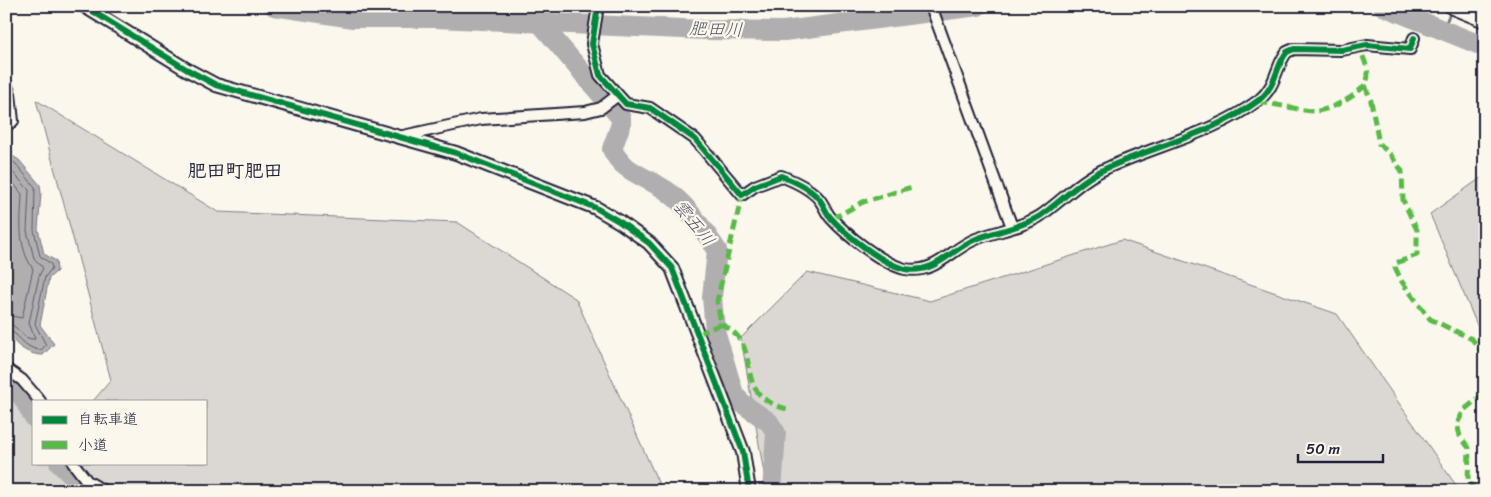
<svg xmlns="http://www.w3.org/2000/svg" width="1491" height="497" font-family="Sriracha,'Klee One',sans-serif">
<rect width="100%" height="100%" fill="#fbf7ec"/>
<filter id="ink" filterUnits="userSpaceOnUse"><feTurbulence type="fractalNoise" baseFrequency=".02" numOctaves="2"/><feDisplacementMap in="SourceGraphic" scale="10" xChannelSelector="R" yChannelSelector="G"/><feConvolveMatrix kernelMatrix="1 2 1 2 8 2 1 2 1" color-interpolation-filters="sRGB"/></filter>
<g filter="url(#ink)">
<path fill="#dbd8d3" stroke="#7e7d87" d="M36,100L218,212L457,222L576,299L662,491H6V389L34,407V463H206V401H93L111,380Z
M1485,175V344L1430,214Z
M1122,240L1337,314L1460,491H767L741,338L807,272L930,301Z"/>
<path fill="#b1aeb0" stroke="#787681" d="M6,152L19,160L40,185L41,193L38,229L44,254L56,261L57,271L49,278L40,325L54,344L43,355C27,355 13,344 6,330Z"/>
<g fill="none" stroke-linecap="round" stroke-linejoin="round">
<path stroke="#5b5a6a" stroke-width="1" d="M6,157L16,164L35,187L34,230L40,256L51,264L52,268L45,277L35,324L46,345L41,350C24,350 18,331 6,329
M6,165L29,190L27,231L34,258L43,268L39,276L29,323L35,339C22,341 19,324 6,323
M6,174L22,194C21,220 17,246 33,269L22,318L6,315"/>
<path stroke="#787681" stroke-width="3" d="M1443,29L1451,11"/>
<path stroke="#b1aeb0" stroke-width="20" d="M274,6L353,18H435L705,30L784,31L978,6
M1383,6L1485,47
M541,24L621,118V124L612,149C623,173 646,176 667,191C689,207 702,228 717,250L712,297L715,330L734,394L743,404L769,422L776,433L772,491
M6,379L23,398L34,418
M59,463L87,491"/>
<g stroke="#22223b" stroke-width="14">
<path id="minor" d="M598,6L592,44L600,75L626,104L650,108L695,139L742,195L755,186L781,176C794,181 810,188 819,199C824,205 826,213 831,218C846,235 883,264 905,269C935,275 951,249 976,239C996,231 1021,228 1040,216C1063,200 1081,179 1107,168C1157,145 1215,133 1259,100C1277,86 1276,64 1287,52L1294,49L1342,50L1367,45L1410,49L1414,38
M931,6L1012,227
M6,84L10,94L13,121L6,126
M403,136L481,119L585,112L601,108L618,95
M6,369L22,380L40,401
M73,463L87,481L104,491"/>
</g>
<g stroke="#22223b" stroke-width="16">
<path id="tertiary" d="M84,6L186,69L216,85L456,153L596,208L620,222L649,243L672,268L743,452L749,491"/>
</g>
<g stroke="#22223b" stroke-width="20">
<path id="primary" d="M1453,6L1485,19"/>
</g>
<use href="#minor" stroke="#fbf7ec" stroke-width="10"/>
<use href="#tertiary" stroke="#fbf7ec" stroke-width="12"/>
<use href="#primary" stroke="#fbf7ec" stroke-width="16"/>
<path stroke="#58b947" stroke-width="5" stroke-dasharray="10 5" stroke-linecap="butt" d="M1365,85L1371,101L1379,144L1390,154L1402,171L1403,200L1417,230V255L1396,263L1395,267L1402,282L1430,319L1472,339L1485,356
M1259,100L1264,103C1281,105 1298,110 1314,111C1328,112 1362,94 1367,81C1370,70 1363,57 1359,47
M832,219L863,202L912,187
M721,324C769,347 726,393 787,409
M698,334L721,324L717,301L742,195
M1476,491L1468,481L1469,448L1460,436L1457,424L1464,410L1481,396L1485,381"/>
<g stroke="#fbf7ec" stroke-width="9">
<path id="cycleway" d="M84,6L186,69L216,85L456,153L596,208L620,222L649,243L672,268L743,452L749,491
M598,6L592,44L600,75L626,104L650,108L695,139L742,195L755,186L781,176C794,181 810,188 819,199C824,205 826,213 831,218C846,235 883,264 905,269C935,275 951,249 976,239C996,231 1021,228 1040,216C1063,200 1081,179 1107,168C1157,145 1215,133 1259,100C1277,86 1276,64 1287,52L1294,49L1342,50L1367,45L1410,49L1414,38"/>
</g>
<use href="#cycleway" stroke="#00873e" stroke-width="6"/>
</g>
</g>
<g text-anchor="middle" stroke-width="4.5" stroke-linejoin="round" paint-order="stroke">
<g font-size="18" font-style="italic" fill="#545364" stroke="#fbf7ec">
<text transform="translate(716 29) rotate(2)" y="6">肥田川</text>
<text transform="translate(694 223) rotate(51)" y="6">雲五川</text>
</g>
<g font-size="19" font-weight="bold" fill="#22223b" stroke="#fbf7ec">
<text x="235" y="177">肥田町肥田</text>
</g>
</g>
<rect width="1491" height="497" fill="none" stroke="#fbf7ec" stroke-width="25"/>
<rect x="12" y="12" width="1466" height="472" fill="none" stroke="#22223b" stroke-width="2" filter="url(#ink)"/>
<rect x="32" y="400" width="175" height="65" fill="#fbf7ec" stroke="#a4a2a5"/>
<rect x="42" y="416" width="25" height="8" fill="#00873e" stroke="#a4a2a5"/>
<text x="78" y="424" font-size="15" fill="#22223b">自転車道</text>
<rect x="42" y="441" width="25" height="8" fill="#58b947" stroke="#a4a2a5"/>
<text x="78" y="450" font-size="15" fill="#22223b">小道</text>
<path d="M1298 454v8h85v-8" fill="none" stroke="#22223b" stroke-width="2.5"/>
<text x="1306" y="454" font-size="15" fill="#22223b" stroke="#fbf7ec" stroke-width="4" paint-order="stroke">50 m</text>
</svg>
